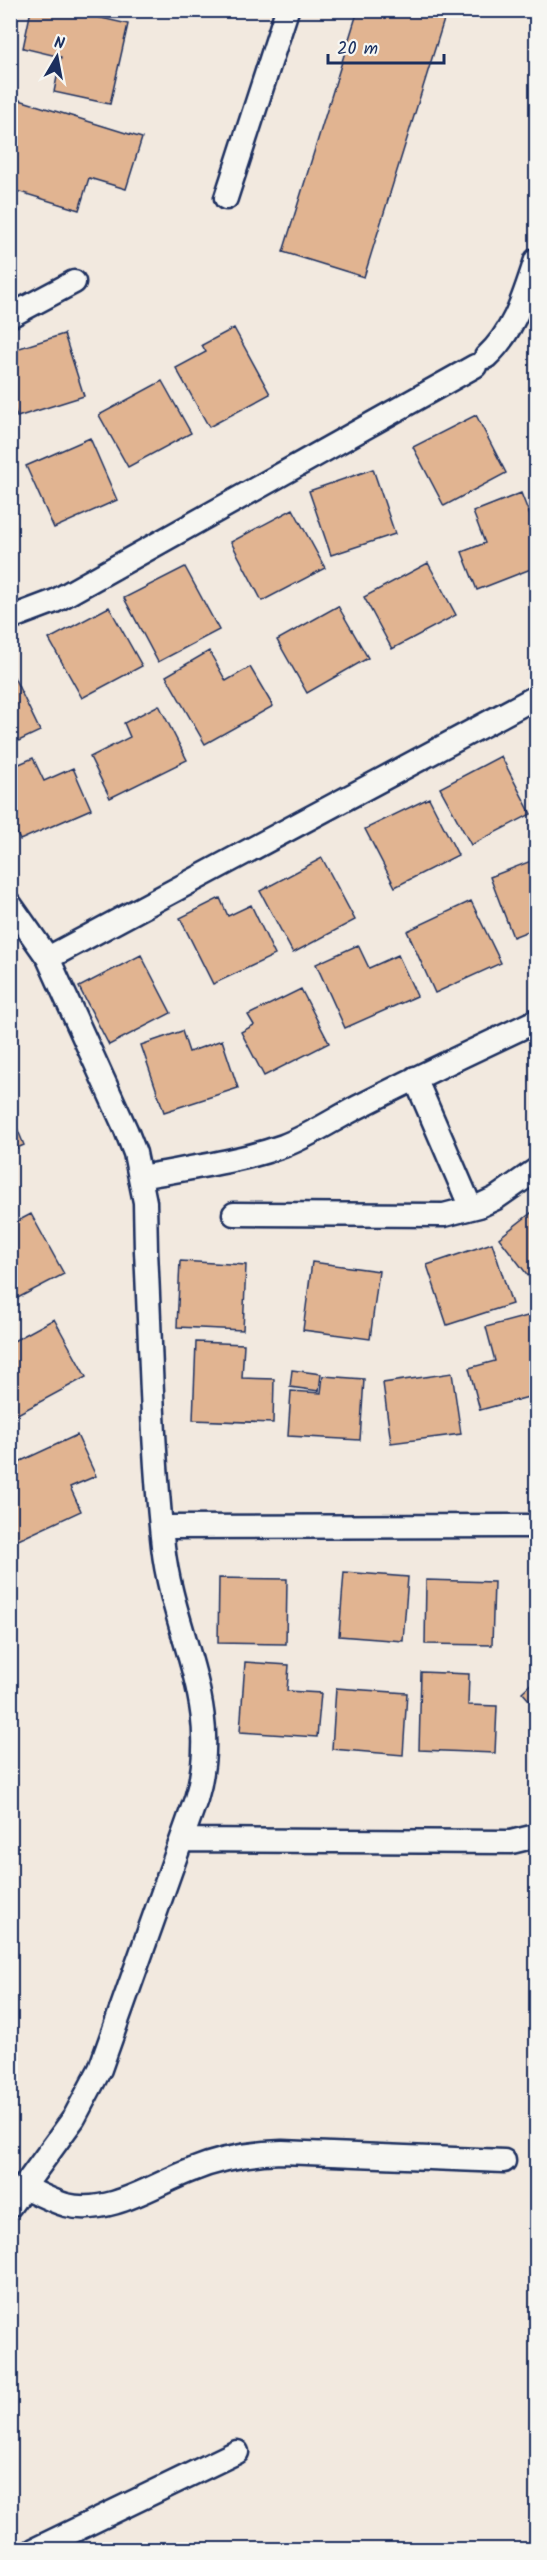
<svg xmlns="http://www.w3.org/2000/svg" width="547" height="2560" font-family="Kalam,sans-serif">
<rect width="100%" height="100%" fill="#f2e9df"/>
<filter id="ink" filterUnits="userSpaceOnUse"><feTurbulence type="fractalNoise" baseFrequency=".0167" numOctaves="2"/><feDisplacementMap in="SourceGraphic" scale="12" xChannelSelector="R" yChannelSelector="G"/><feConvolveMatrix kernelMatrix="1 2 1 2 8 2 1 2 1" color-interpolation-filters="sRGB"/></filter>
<g filter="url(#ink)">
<path fill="#e1b491" stroke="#1b2f5e" stroke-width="1.5" d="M31,10H66L128,24L110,104L54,92L61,57L23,48Z
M358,10H447L364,277L283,252Z
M13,98L142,138L126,189L89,178L79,210L10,189V107Z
M234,328L270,394L209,427L176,368L206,352L202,345Z
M64,334L84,396L17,417L10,396V351Z
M162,381L191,433L128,467L99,415Z
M476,415L506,473L444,506L413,447Z
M90,438L117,500L54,528L26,466Z
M373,469L395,534L331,555L309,491Z
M521,493L536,531V567L477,590L462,552L485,543L473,512Z
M293,509L325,568L262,601L231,542Z
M428,563L456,615L392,649L364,597Z
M185,567L219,630L158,662L124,598Z
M338,606L368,658L307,693L277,640Z
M109,607L142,666L82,698L49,639Z
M209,651L226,681L250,667L273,706L205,744L166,676Z
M10,669L40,731L10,745Z
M159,705L187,760L110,798L90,757L130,737L124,723Z
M501,756L531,814L471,845L440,788Z
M33,758L44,781L73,768L91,809L20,840L10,819V768Z
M429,798L458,855L395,887L365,829Z
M322,858L355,920L293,953L260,891Z
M536,859V928L513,937L490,877Z
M220,898L228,916L251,905L275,955L213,984L180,918Z
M471,901L501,963L435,993L407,931Z
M358,945L369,968L398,955L417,996L345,1028L316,964Z
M141,955L171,1013L109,1045L79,987Z
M301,989L329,1043L264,1076L241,1032L254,1025L248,1015Z
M182,1031L189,1052L222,1040L238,1088L164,1112L141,1045Z
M10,1111L24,1145L10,1151Z
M536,1209V1286L499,1238Z
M31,1214L64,1274L10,1302V1225Z
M492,1243L512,1304L447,1325L427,1265Z
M180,1261L246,1265L243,1330L177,1327Z
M312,1262L379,1271L370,1339L303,1330Z
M535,1314L536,1395L480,1410L469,1368L495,1361L486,1327Z
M54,1319L86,1377L14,1416L10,1409V1343Z
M196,1342L244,1344L242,1378L274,1379L273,1423L193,1420Z
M292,1370L321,1374L319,1391L290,1387Z
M452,1373L461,1434L391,1443L383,1383Z
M323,1376L364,1379L360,1440L288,1436L291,1391L321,1393Z
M77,1435L96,1476L70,1487L81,1511L14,1542L10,1535V1466Z
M344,1572L408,1577L403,1641L339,1636Z
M219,1578L287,1579L286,1644L218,1643Z
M426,1580L494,1582L492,1645L425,1644Z
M245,1662L289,1665L287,1691L321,1693L317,1737L240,1732Z
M421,1672L469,1674L468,1705L497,1706L495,1753L419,1750Z
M536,1679V1708L522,1692Z
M336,1688L407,1693L403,1755L332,1749Z"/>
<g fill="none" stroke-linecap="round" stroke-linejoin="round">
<g stroke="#1b2f5e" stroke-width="27">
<path id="lane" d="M226,198L287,10
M10,316L74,282
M486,357C515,330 524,296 536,260
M10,618L55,601L475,366
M10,904L48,958L126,1130L135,1153L145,1202L146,1251C151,1349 152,1448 163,1546C173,1636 224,1706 196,1799L100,2069L74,2118L10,2206
M48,958L536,697
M415,1078L471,1208
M141,1177C188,1168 238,1162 283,1146C312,1135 337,1117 364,1104C421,1075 479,1048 536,1021
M234,1214L444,1215L479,1206L496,1198L536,1170
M162,1527L536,1526
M182,1840L511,1842L536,1836
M24,2187C37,2193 52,2201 66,2205C110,2216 154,2184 192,2170C221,2158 251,2153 282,2152L504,2161
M34,2550L237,2452"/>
</g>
<use href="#lane" stroke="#f6f6f2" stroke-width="22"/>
</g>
</g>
<rect width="547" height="2560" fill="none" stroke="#f6f6f2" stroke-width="36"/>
<rect x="18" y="18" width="511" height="2524" fill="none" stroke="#1b2f5e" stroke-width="2" filter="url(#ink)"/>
<g transform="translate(57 57) rotate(10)" stroke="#f6f6f2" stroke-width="4.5" paint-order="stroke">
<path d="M0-4.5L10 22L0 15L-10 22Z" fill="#1b2f5e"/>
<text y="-9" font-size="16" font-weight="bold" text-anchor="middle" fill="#1b2f5e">N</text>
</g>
<path d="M328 54v9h116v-9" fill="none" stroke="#1b2f5e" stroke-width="3"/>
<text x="337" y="54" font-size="18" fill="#1b2f5e" stroke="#f6f6f2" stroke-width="4.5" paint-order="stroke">20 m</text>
</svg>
